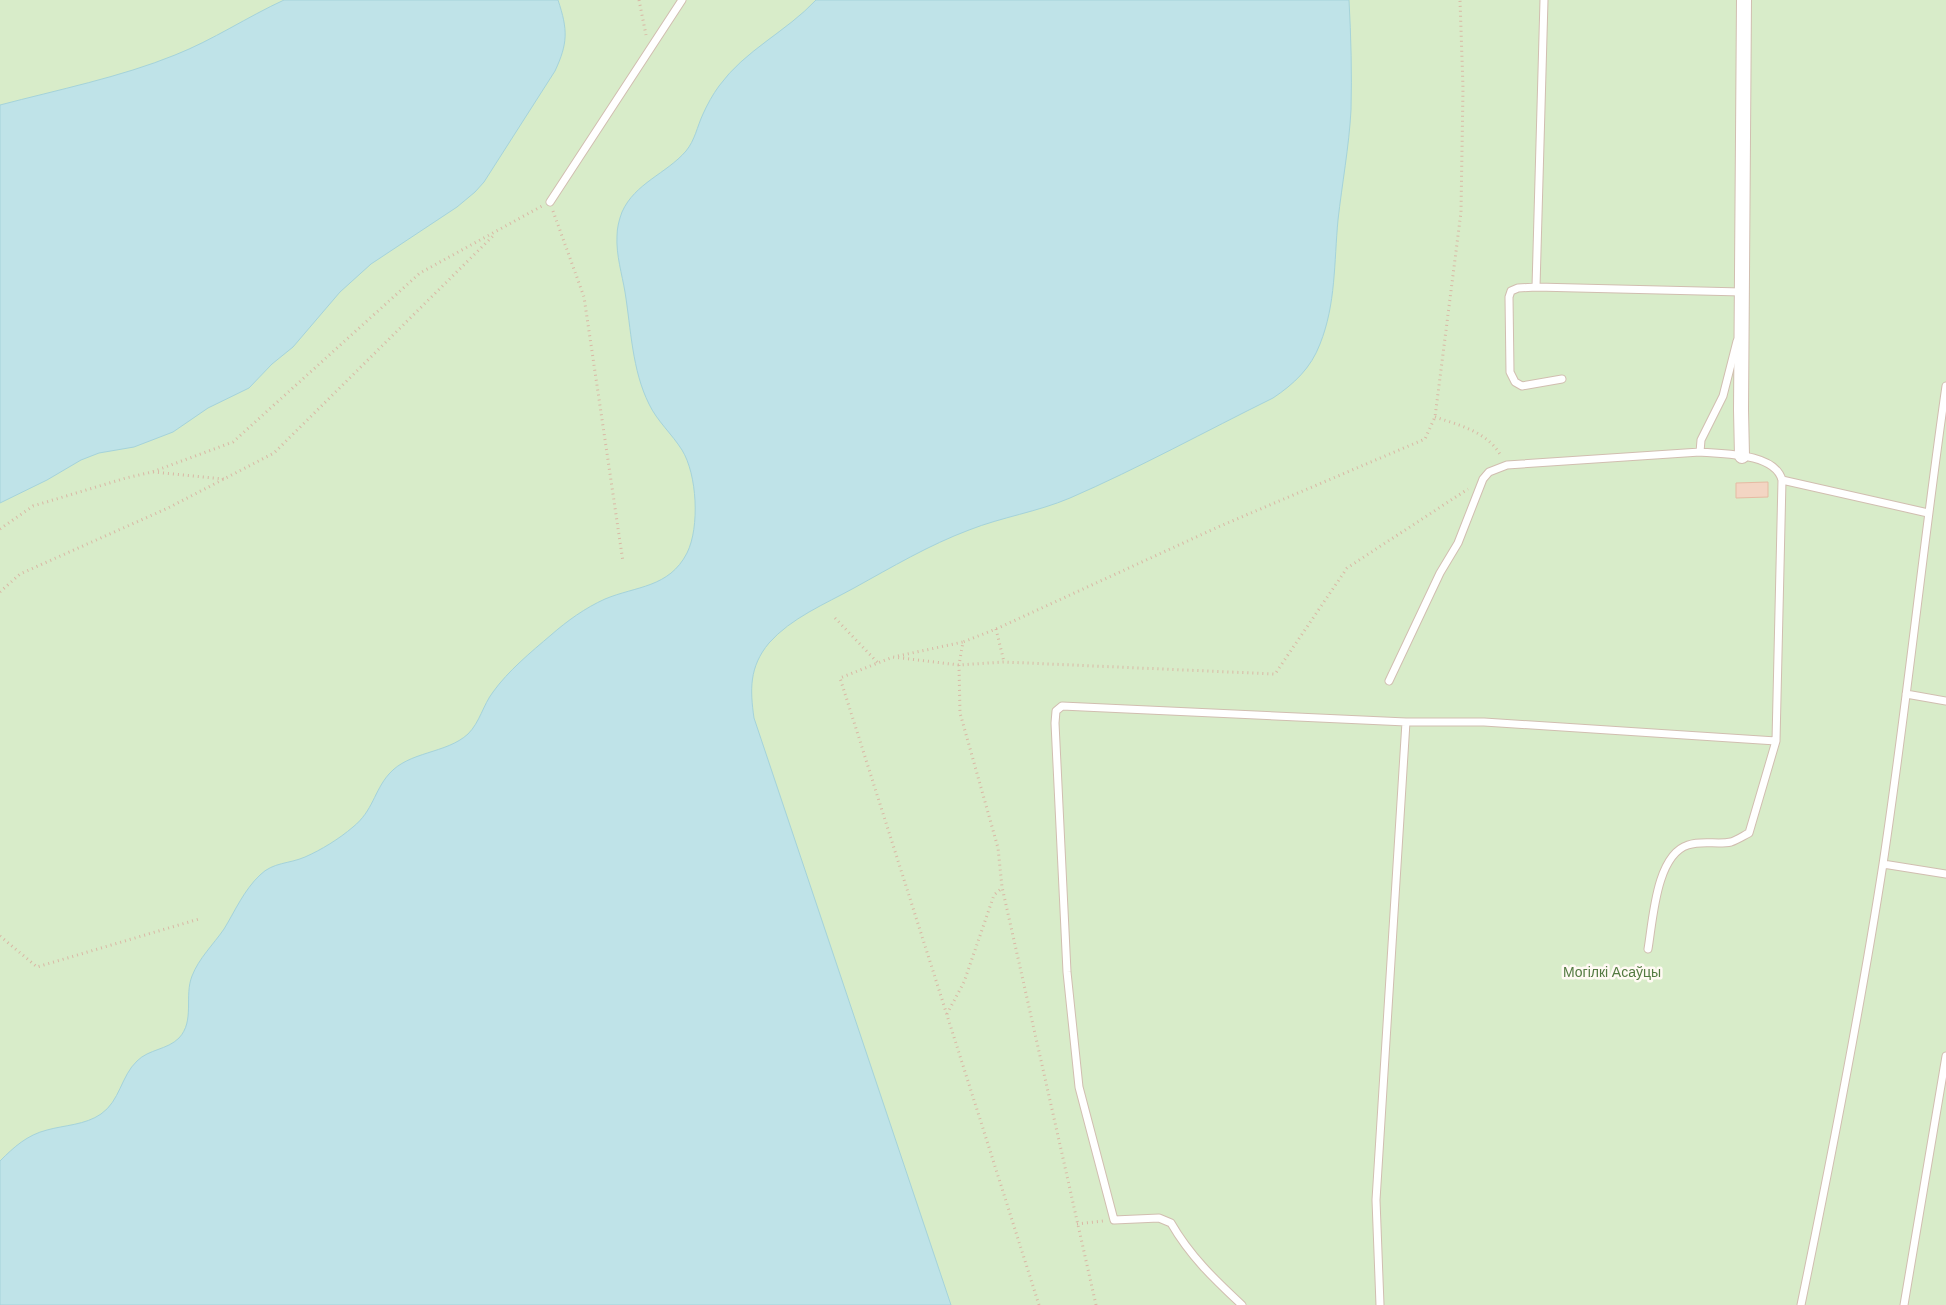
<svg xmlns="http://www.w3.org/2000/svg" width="1946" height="1305" font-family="'DM Sans',sans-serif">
<rect width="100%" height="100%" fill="#fdf6ec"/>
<path fill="#d8ecc9" d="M0,0H1946V1305H0Z"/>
<path fill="#bfe3e8" stroke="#a5d3da" d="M284,0H558C568,30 568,43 555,71L484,182L475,192L457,207L371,264L340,292L293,347L272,364L249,388L208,408L173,432L134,447L99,453L81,460L47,480L0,503V105C57,90 121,77 175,55C213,40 247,17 284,0Z
M816,0H1349C1351,37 1352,74 1351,110C1349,147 1342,184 1338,220C1334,262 1336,304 1320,344C1311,368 1294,384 1273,398C1206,431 1139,468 1070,498C1037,512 1002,517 969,530C929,545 892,567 854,588C825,604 791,618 769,643C749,667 750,690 754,718L951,1305H0V1161C14,1147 27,1135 47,1130C65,1125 85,1125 101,1114C120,1101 121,1076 137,1061C149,1049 167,1050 179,1038C195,1021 184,996 192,976C199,958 213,945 224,929C235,911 244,890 260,875C273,862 289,864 305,857C321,850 339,839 353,827C373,811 374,791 389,774C409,751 446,754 468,734C480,722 483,705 493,692C508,671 531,652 551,635C567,621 585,608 605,599C636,586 669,588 687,553C700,527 697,474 682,450C672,434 657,421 649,404C632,370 631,329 625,292C622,274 616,255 617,236C617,228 619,220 622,212C635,183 666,174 686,151C695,140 697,127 703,114C707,105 713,94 719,86C745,50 786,32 816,0Z"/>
<path fill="#f3d5c3" stroke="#e6bba3" d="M1768,482V497L1736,498V483Z"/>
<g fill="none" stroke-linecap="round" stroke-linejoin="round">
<g stroke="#d1beb0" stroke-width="9">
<path id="service" d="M1544,0L1536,287L1742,292
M550,202L682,0
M1536,287L1518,288L1511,291L1509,297L1510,372L1515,382L1522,386L1562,379
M1737,341L1723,396L1701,440L1700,452C1724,454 1775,453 1782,480
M1389,681L1440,573L1458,543L1483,479L1489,472L1507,465L1700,452
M1906,694L1946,701
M1883,864L1946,874
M1648,949C1653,920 1656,855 1688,845C1703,840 1717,845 1731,842C1737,840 1743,836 1749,833L1776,741
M1242,1305C1214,1279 1190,1256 1171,1223L1159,1218L1114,1220L1079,1087L1067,972L1055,723L1056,711L1062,706L1406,722H1484L1776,741L1782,480L1928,513
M1380,1305L1376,1200L1406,722
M1801,1305C1831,1159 1860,1012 1883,864C1907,705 1923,545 1946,386
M1904,1305L1946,1056"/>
</g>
<g stroke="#d1beb0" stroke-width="16">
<path id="minor" d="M1742,456L1741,410L1744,0"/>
</g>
<path stroke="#d9b8a5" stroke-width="3" stroke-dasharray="1 4" stroke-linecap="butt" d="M639,0L646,35
M553,211L584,297L623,562
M1435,417C1459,425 1488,432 1501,456
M153,472L224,479
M0,529L33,506L126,478L152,472L233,442L420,273L542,206
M0,592L20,574L168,508L274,453L494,235
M835,618L878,663
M996,629L1004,662
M898,656L963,642
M0,936L37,967L199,919
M947,1014L964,982L994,895L1002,888
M1077,1224L1103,1221
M1039,1305L840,678L893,657L959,665L1004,662L1275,674L1347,568L1468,489
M1096,1305L1002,887L998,848L960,713L959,665L963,642L996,629L1218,527L1425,439L1435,417L1461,212L1463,88L1460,0"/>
<use href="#service" stroke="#fff" stroke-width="7"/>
<use href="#minor" stroke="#fff" stroke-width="14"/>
</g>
<g text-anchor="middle" stroke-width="5" stroke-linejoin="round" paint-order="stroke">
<g font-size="14" fill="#537a41" stroke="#fffaf3">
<text x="1612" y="977">Могілкі Асаўцы</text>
</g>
</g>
</svg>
